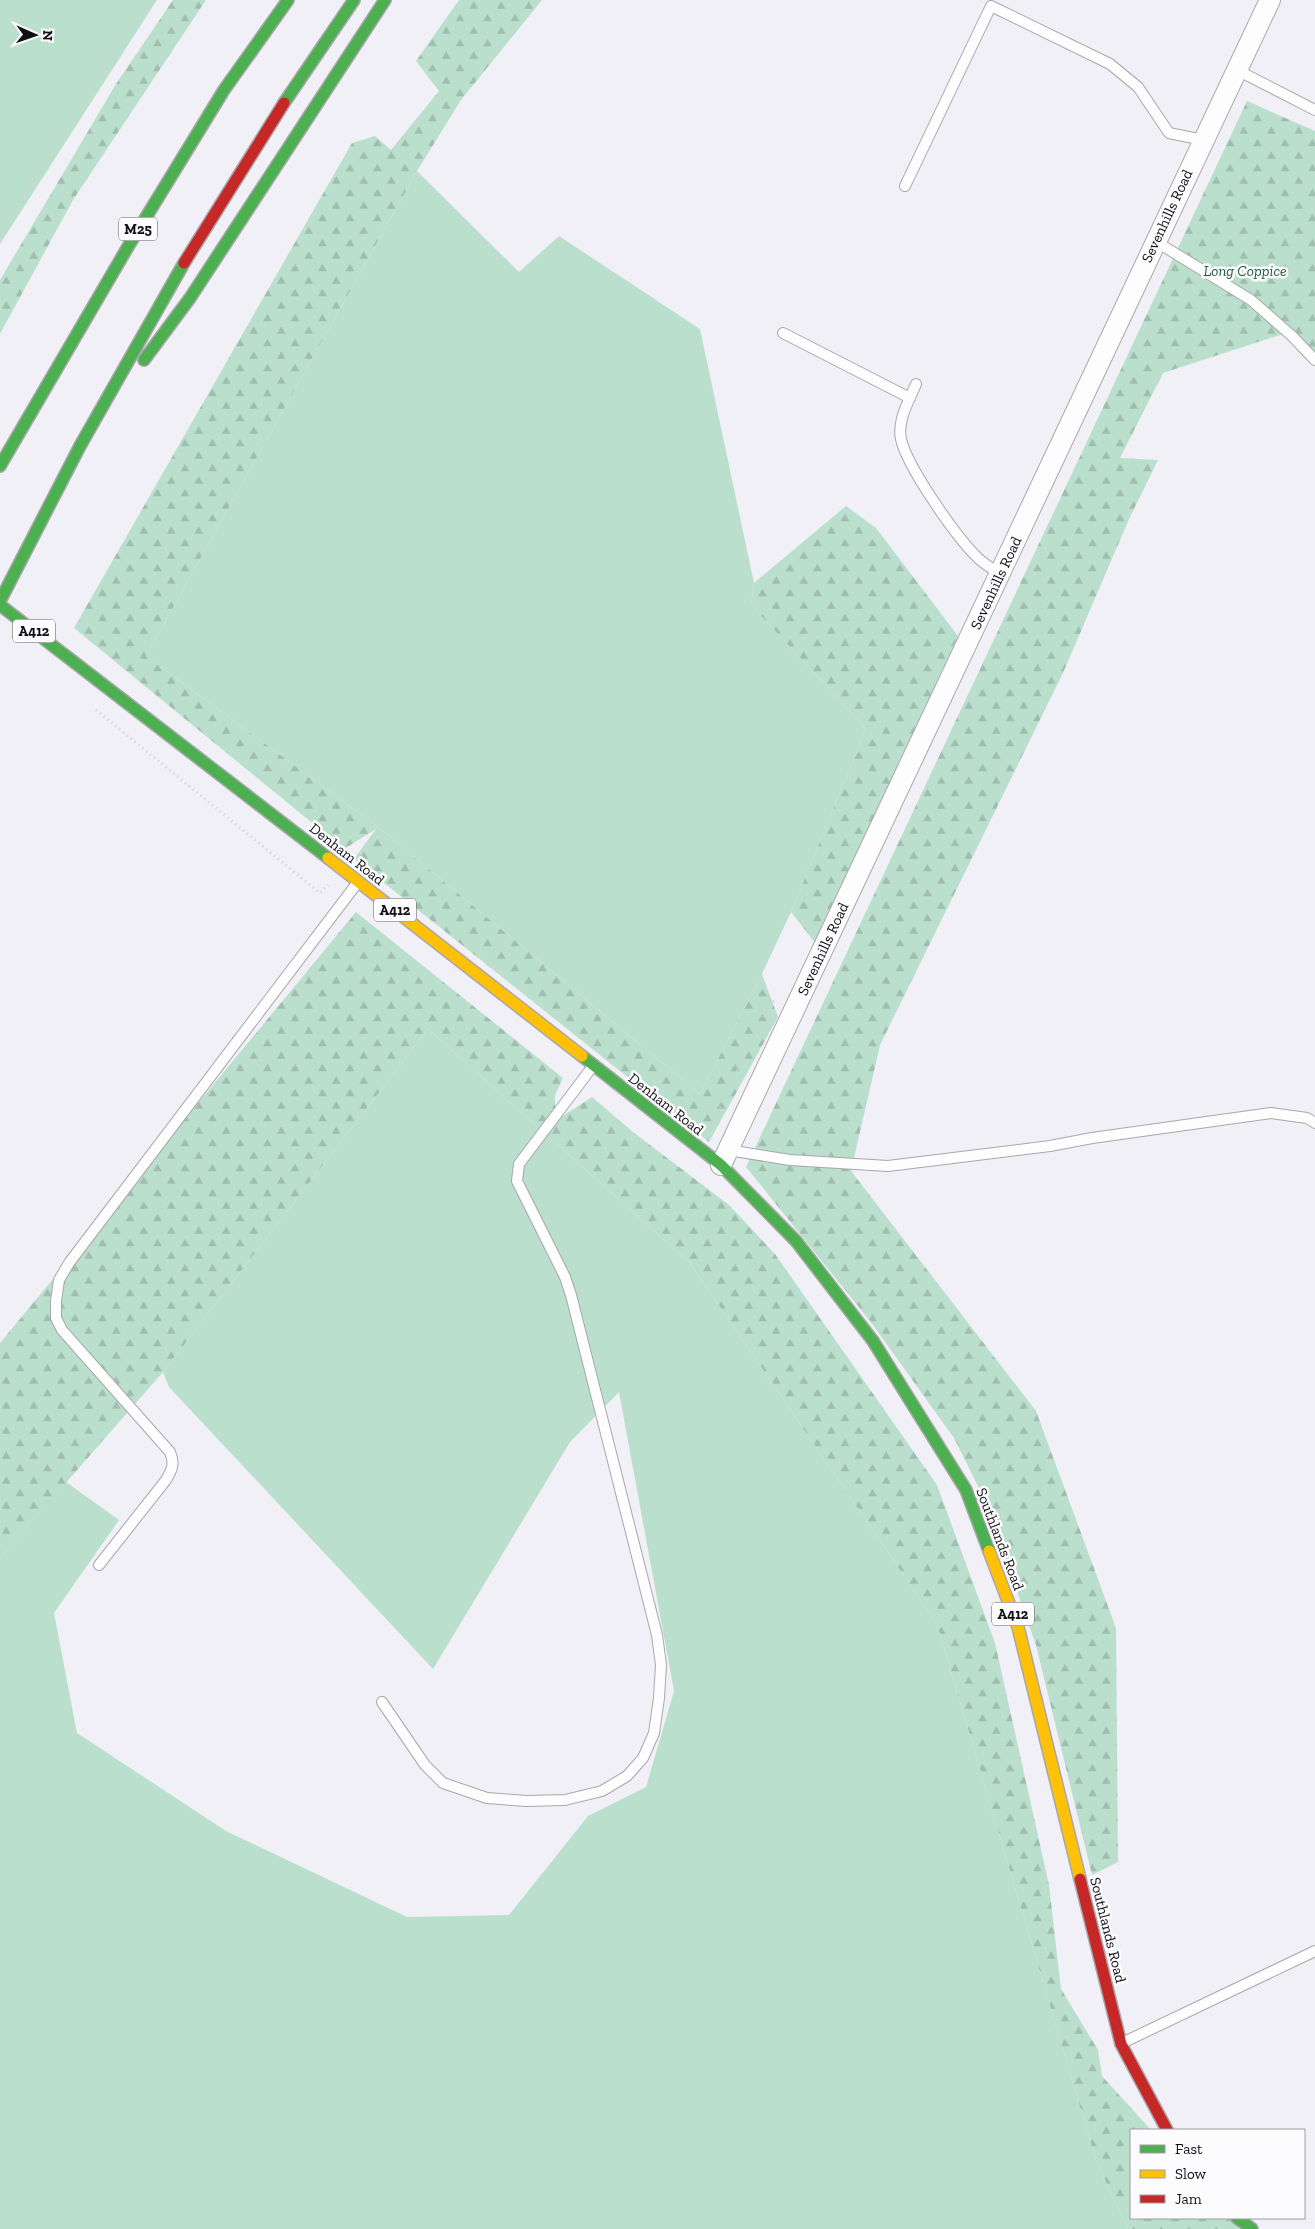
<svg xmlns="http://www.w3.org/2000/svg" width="1315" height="2229" font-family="'Zilla Slab',serif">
<defs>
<pattern id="forest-firs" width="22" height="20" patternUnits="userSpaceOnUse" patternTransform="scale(1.25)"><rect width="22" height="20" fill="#bbdfcd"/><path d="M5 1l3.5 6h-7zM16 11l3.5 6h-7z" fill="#a0beaf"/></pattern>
</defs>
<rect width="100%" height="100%" fill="#f1f0f6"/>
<path fill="#bbdfcd" d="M0,0H157L0,244Z
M417,171L519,272L559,236L700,329L754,583L751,605L866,729L791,912L762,974L700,1094L378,827L146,656Z
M428,1029L690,1263L937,1624L1096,2161L1128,2229H0V1558L66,1482L119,1520L54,1613L77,1733L226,1831L407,1917L509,1915L588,1816L646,1787L674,1691L619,1392L570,1442L433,1669L169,1387L163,1372Z"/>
<path fill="url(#forest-firs)" d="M173,0H206L73,200L0,334V280L116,84Z
M459,0H542L461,100L417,171L146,656L378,827L700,1094L762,974L778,1017L709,1142L354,859L376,829L344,849L74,628L352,143L375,136L391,150L439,91L416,61Z
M1247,101L1315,131V365L1289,332L1163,373L1120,458L1158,460L1129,519L1063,673L880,1045L851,1171L1036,1411L1116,1628L1118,1862L1092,1875L1036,1645L982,1494L954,1438L870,1321L746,1167Z
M846,506L876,528L958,636L816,944L791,912L866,729L751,605L754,583Z
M356,912L563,1078L555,1095V1121L592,1097L633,1132L729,1205L775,1254L937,1485L995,1643L1049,1885L1061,1989L1098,2050L1102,2076L1151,2130H1131V2218H1229L1239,2229H1128L1096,2161L937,1624L690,1263L428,1029L163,1372L0,1558V1343Z"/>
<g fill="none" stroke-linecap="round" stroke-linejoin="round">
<g stroke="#a8a7ac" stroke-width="12">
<path id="lane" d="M1237,70L1315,110
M905,186L991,6L1110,64L1138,87L1169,133L1203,140
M1155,241L1251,300L1292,336L1315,360
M783,333L910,398
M916,384C909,401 897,420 901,439C907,467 957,538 978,558C984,564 993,569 1000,574
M728,1150L790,1160L888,1166L1050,1146L1092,1138L1271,1113L1307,1118L1315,1123
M99,1565L166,1480C172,1470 175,1464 170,1452L62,1330L56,1318V1301L59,1280L69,1263L358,882
M382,1702L425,1765L443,1783L487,1798L526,1801L565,1800L602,1791L627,1776L643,1758L654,1733L659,1698L661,1665L657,1635L571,1295L565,1277L517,1181L519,1164L593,1066
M1122,2043L1315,1951"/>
</g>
<g stroke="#a8a7ac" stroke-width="22">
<path id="street" d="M721,1165L1270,0"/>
</g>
<g stroke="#a8a7ac" stroke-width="14">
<path id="fast" d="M284,103L354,0
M144,360L190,298L385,0
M0,466L129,245L224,90L288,0
M0,601L80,446L184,263
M0,605L328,858
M582,1056L721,1165L796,1241L873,1341L966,1490L989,1551
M1237,2218L1252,2229"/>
</g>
<g stroke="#a8a7ac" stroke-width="14">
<path id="slow" d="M328,858L582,1056
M989,1551L1018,1627L1080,1879"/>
</g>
<g stroke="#a8a7ac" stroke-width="14">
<path id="jam" d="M184,263L284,103
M1080,1879L1121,2044L1167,2130"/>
</g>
<path stroke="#ceced0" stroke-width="3" stroke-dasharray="1 4" stroke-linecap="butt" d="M0,232L53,144L149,0
M96,710L320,893L328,885
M709,1130L771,1001L777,1002"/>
<use href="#lane" stroke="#fdfdfe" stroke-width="10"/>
<use href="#street" stroke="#fdfdfe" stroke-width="20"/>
<use href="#fast" stroke="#4caf50" stroke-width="11"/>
<use href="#slow" stroke="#ffc107" stroke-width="11"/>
<use href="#jam" stroke="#c62828" stroke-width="11"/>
</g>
<g text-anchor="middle" stroke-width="5" stroke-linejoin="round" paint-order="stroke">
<g fill="#fcfbfe" stroke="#58565a" stroke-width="1">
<rect x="119" y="217.5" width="38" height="23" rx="4"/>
<rect x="13" y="619.5" width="42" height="23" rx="4"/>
<rect x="374" y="898.5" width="42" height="23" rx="4"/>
<rect x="992" y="1602.5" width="42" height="23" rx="4"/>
</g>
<g font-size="14" font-weight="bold" fill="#110f14">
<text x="138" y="234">M25</text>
<text x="34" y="636">A412</text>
<text x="395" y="915">A412</text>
<text x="1013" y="1619">A412</text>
</g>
<g font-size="15" fill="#110f14" stroke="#fcfbfe">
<text transform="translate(1167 216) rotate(-65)" y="5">Sevenhills Road</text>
<text transform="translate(996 583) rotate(-65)" y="5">Sevenhills Road</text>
<text transform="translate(347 854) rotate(38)" y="5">Denham Road</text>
<text transform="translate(823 949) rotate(-65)" y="5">Sevenhills Road</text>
<text transform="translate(666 1104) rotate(38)" y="5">Denham Road</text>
<text transform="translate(1000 1539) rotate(69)" y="5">Southlands Road</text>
<text transform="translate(1108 1930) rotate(76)" y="5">Southlands Road</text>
</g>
<g font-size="15" font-style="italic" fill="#20573b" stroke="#fcfbfe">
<text x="1245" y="276">Long Coppice</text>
</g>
</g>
<rect x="1130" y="2129" width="175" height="90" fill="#fcfbfe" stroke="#9e9da0"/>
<rect x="1140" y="2145" width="25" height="8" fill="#4caf50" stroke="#9e9da0"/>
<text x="1175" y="2154" font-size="15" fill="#110f14">Fast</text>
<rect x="1140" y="2170" width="25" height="8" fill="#ffc107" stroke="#9e9da0"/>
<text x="1175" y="2179" font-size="15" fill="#110f14">Slow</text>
<rect x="1140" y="2195" width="25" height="8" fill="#c62828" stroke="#9e9da0"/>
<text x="1175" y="2204" font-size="15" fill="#110f14">Jam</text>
<g transform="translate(35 35) rotate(92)" stroke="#fcfbfe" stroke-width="4" paint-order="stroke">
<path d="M0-4L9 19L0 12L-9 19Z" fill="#110f14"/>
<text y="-8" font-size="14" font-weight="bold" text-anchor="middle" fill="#110f14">N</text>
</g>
</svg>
